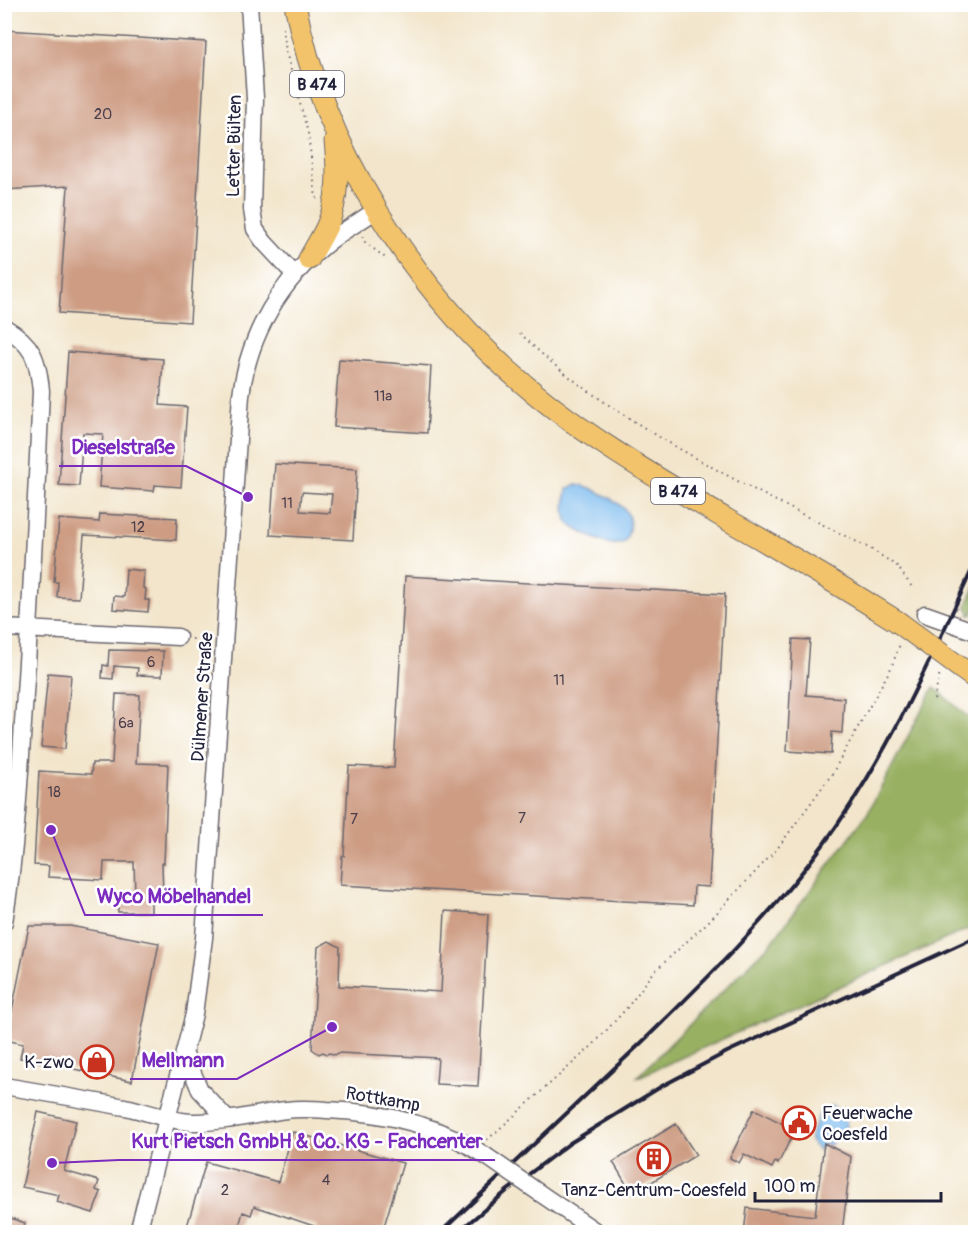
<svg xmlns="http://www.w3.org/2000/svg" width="980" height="1237" font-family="Pangolin,sans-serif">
<rect width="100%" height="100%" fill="#fff"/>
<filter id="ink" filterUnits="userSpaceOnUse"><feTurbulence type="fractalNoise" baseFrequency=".0167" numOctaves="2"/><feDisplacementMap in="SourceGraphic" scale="12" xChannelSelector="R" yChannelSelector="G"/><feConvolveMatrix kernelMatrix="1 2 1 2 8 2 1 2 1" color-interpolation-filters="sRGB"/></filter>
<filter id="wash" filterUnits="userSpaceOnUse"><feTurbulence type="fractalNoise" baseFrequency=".008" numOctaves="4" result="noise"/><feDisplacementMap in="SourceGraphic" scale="24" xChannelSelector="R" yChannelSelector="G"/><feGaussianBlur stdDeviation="1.35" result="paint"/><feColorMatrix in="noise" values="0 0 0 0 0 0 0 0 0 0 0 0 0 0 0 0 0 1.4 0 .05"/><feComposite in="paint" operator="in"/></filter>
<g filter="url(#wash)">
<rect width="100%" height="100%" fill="#f2e5cb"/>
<path fill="#98b062" stroke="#5d694e" stroke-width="1.5" d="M975,587V607L972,615H969L970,612L966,606Z
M934,687L975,723V926L636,1078L771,943L867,814Z"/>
<path fill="#7abaee" stroke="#4e6e94" stroke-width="1.5" d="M576,484C588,485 624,503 628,515C632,525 629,534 624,542C621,543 618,545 614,544C605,544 573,530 568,522C563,513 566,499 567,489Z
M832,1105L843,1112L847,1125L829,1146L824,1143L819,1150L813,1145L810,1137L820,1112Z"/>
<g id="blocks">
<path fill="#cd9c83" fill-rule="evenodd" d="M4,30L206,42L190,322L59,313L68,186L4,190Z
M68,352L163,359L160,405L187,407L181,487L155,485L154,491L99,487L103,434L83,433L79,486L59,485Z
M339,359L431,366L427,433L334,427Z
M275,464L357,469L353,540L270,535ZM302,492L332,494L330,513L300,511Z
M100,514L177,518L176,540L84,535L79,598L57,597L58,582H54L59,519L99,522Z
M126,569L144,571L143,588L146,589L145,600H149L148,612L113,609L114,596L124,597Z
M405,576L725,594L709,887L694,886L693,905L340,885L342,856H344L349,766L394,768Z
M793,639L810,640L806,695L844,698L842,733L832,732L831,754L787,751Z
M109,650L163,651L162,676L137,675L138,668L114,666L113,679L102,678L103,665L108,666Z
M48,673L71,675L65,749L41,747Z
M116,694L140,695L136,763L168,764L164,863H162L163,895H151V912H118L117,896L135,895L134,862H104L103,880L48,877L49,866L34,865L39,771L91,774L92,763H112Z
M445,911L488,914L478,1086L436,1084L438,1058L338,1053L335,1055L330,1053L327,1054L323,1052L319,1054L312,1049L318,947L329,941L340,947L339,986L441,992Z
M29,926H70L159,943L132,1081L20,1058L23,1044L6,1040Z
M754,1109L795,1130L778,1164L775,1162L772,1168L744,1154L739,1163L730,1158Z
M38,1112L76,1121L64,1171L99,1181L96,1190L101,1192L93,1213L57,1202L59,1195L22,1187Z
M676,1124L696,1155L632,1194L613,1162Z
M293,1132L403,1163L382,1233H315L317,1227L254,1206L251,1215L243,1212L237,1233H185L206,1162L278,1182Z
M824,1143L851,1157L842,1233H744L747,1208L815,1216Z
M8,1217L25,1223L22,1233H4Z"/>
</g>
</g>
<g filter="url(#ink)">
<use href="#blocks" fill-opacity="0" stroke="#6b666d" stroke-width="1.5"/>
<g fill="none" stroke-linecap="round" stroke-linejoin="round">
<g stroke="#6b666d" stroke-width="19">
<path id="minor" d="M249,4L255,98L252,210L255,229L264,242L294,274
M4,327C33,344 38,359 41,391C36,502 31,612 23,723C19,790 15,856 4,922
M925,614L976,632
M4,628L178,637
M185,1055L200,1090L227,1119
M4,1086C46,1093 88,1100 130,1108C151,1113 170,1121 192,1122C223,1123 255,1114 286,1110C299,1108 314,1109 327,1110C384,1112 438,1124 486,1156
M541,1194L597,1232
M138,1232L194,1014L204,938L241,395C249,333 281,280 330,241C344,230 361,221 376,210"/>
</g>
<g stroke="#6b666d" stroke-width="23">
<path id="major" d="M295,4C322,147 415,293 526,386C586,437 659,479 726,519C784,552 841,586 898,622
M309,259C315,248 322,237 327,226C339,199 338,169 335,141
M962,669L976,679"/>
</g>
<path stroke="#6b666d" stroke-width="2" stroke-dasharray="1.5 4.5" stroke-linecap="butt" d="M283,28L286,52L308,133L316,198L320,199
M362,236L365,242L388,260
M520,333C563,377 613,409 666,441C732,480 802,514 871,549L897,566L912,587
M192,639L211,640
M934,700L940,672
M487,1140L593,1045L626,1009L654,972L710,920L777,849L832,774L891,668L900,644"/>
<use href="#minor" stroke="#fff" stroke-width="16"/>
<use href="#major" stroke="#f2c36a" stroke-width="21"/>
<path stroke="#22223b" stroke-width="4" d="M441,1232C506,1170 573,1108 639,1045C704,982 769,918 823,845C887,758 931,658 976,561
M458,1232L508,1190L570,1143L662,1086L727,1052L976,937"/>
<g stroke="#6b666d" stroke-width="19" stroke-linecap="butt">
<path id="minor-bridge" d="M486,1156L541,1194"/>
</g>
<g stroke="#6b666d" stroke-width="23" stroke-linecap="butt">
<path id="major-bridge" d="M898,622L962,669"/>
</g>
<use href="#minor-bridge" stroke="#fff" stroke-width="16"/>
<use href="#major-bridge" stroke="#f2c36a" stroke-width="21"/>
</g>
</g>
<defs>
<g id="shop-ring" transform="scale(1.725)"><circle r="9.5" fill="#fff" stroke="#c8321e" stroke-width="1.5"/><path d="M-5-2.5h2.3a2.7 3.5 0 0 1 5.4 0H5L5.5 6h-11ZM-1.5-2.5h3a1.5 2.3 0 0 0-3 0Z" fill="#c8321e"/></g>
<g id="civic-ring" transform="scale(1.725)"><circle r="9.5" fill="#fff" stroke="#c8321e" stroke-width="1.5"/><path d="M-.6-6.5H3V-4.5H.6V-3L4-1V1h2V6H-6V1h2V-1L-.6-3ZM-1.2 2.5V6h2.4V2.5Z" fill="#c8321e"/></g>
<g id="building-ring" transform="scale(1.725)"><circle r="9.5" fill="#fff" stroke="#c8321e" stroke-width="1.5"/><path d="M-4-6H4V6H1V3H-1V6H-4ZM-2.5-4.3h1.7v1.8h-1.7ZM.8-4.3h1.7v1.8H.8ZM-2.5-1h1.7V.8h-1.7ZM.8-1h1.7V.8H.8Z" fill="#c8321e"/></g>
</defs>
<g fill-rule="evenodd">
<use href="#shop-ring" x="97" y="1062"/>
<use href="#civic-ring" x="799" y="1123"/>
<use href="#building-ring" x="654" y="1159"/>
</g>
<g text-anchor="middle" stroke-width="5" stroke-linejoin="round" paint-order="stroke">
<g font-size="15" fill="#4d404d">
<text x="103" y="119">20</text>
<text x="383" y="401">11a</text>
<text x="287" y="508">11</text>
<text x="138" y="532">12</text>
<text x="151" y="667">6</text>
<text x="559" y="685">11</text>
<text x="126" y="728">6a</text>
<text x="54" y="797">18</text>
<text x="522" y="823">7</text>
<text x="354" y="824">7</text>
<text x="326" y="1185">4</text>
<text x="225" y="1195">2</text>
</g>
<g fill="#fff" stroke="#646476" stroke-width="1.5">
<rect x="290" y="71" width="54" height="26" rx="4.5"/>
<rect x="651" y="478" width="54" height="26" rx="4.5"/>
</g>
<g font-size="16" font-weight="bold" fill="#22223b">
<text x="317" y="90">B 474</text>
<text x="678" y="497">B 474</text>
</g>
<g font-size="18" fill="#22223b" stroke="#fff">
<text transform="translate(234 146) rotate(-89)" y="6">Letter Bülten</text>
<text transform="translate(202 697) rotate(-86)" y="6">Dülmener Straße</text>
<text transform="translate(383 1099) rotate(10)" y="6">Rottkamp</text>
</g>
<g font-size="18" fill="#22223b" stroke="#fff" text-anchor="end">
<text x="74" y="1068">K-zwo</text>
<text x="822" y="1119" text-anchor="start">Feuerwache<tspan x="822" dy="21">Coesfeld</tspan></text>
<text x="654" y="1196" text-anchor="middle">Tanz-Centrum-Coesfeld</text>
</g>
</g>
<path fill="none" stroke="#7b2cbf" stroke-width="2" d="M248 497L186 466H59M51 830L85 915H263M332 1027L237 1079H130M52 1163L119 1160H495"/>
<g fill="#7b2cbf" stroke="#fff" stroke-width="2">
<circle cx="248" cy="497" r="6"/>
<circle cx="51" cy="830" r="6"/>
<circle cx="332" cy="1027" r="6"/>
<circle cx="52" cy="1163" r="6"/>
</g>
<g font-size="20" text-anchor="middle" font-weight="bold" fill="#7b2cbf" stroke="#fff" stroke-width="5" stroke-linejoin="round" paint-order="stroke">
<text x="123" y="454">Dieselstraße</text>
<text x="174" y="903">Wyco Möbelhandel</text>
<text x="183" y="1067">Mellmann</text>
<text x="307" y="1148">Kurt Pietsch GmbH &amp; Co. KG - Fachcenter</text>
</g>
<rect width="980" height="1237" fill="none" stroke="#fff" stroke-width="24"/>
<path d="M755 1192v9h186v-9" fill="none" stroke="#22223b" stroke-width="3"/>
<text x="764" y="1192" font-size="18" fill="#22223b" stroke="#ffffff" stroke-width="4.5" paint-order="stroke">100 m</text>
</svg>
